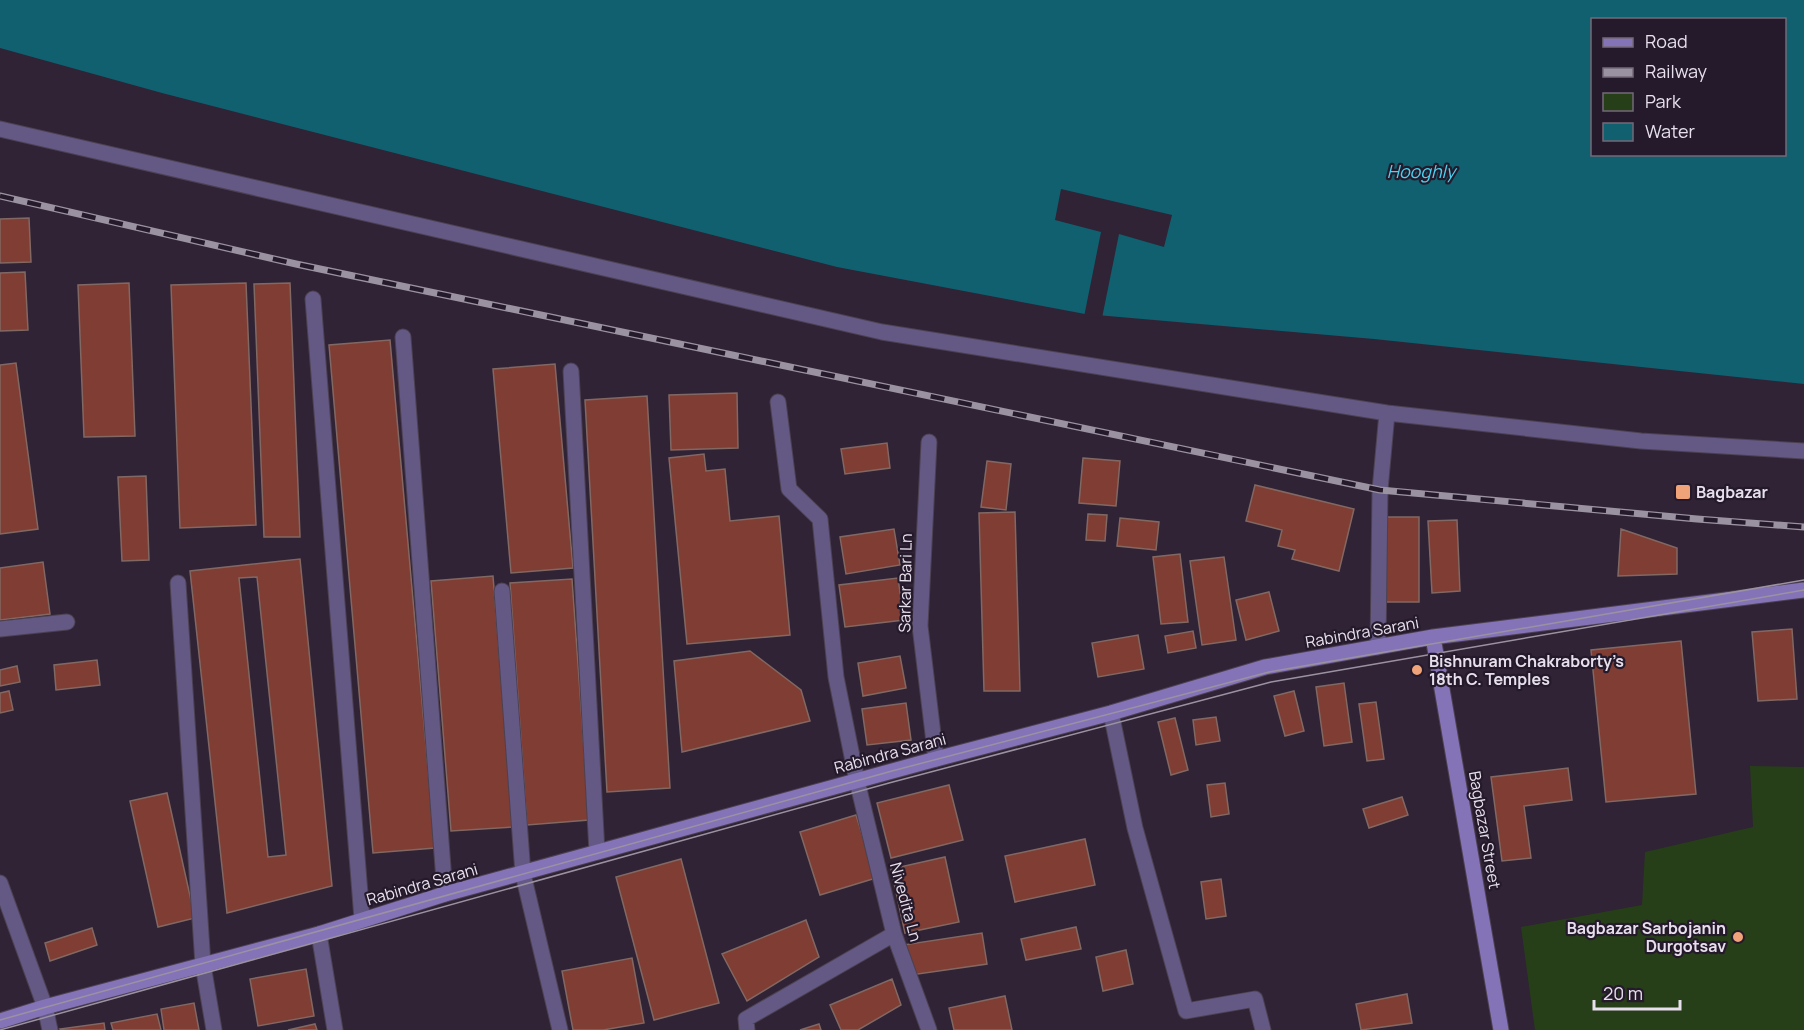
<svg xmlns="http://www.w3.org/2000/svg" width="1804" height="1030" font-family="Manrope,sans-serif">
<rect width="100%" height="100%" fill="#2f2335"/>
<path fill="#273f19" d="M1750,766L1804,767V1030H1535L1521,927L1642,905L1645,852L1753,827Z"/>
<path fill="#10606f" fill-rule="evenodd" d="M0,0H1804V384L1374,339L1085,314L837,267L162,93L0,48ZM1592,20H1784V154H1592Z"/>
<path fill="#2f2335" d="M1061,189L1172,215L1164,247L1119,234L1102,318L1084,317L1101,232L1055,220Z"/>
<path fill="#7f3d33" stroke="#826863" stroke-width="1.5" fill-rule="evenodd" d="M29,218L31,262L0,263V219Z
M25,272L28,330L0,331V273Z
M129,283L135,436L84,437L78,285Z
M246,283L256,525L180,528L171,285Z
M290,283L300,537H264L254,284Z
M390,340L435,848L373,853L329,345Z
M16,363L38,529L0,534V365Z
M555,364L573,568L511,573L493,369Z
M737,393L738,448L671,450L669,395Z
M647,396L670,788L607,792L585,400Z
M887,443L890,468L845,474L841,449Z
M704,454L706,471L725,469L730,521L779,516L790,635L687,644L669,458Z
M1083,458L1120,461L1116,506L1079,503Z
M987,461L1011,464L1006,510L981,507Z
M146,476L149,560L122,561L118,477Z
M1255,485L1354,509L1339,571L1292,559L1295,550L1278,546L1282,530L1246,521Z
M1015,512L1020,691H984L979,513Z
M1088,514L1107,515L1105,541L1086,540Z
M1386,517H1419V602H1386Z
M1120,518L1159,522L1156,550L1117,546Z
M1457,520L1460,591L1432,593L1428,521Z
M894,529L900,565L846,574L840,537Z
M1621,529L1677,548V574L1618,576Z
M1180,554L1188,622L1161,624L1153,557Z
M1224,557L1236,640L1202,645L1190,561Z
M300,559L332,886L227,913L190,571ZM257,577L286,855L268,857L239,578Z
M43,562L50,614L0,620V568Z
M493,576L513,827L451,831L431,581Z
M898,578L904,620L845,627L839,585Z
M572,579L589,820L527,825L510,583Z
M1269,592L1279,631L1246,640L1236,600Z
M1792,629L1797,699L1758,701L1752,632Z
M1193,631L1196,648L1168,653L1165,636Z
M1138,635L1144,669L1098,677L1092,643Z
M1681,641L1696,794L1606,802L1591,650Z
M750,651L801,690L810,721L682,752L674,661Z
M900,656L906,688L863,696L858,663Z
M97,660L100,685L56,690L54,665Z
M17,666L20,682L0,686V670Z
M1344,683L1352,742L1324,746L1316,687Z
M9,691L13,710L0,713V693Z
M1294,691L1304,731L1285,736L1274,696Z
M1376,702L1384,759L1367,761L1359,704Z
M906,703L911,740L867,745L862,709Z
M1216,717L1220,741L1196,745L1193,720Z
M1175,718L1188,770L1171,775L1158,722Z
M1568,768L1572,800L1524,806L1531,858L1502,861L1491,777Z
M1225,783L1229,814L1211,817L1207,785Z
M949,785L963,840L891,858L877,803Z
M167,793L195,918L158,927L130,801Z
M1402,797L1408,815L1369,828L1363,809Z
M856,815L876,878L820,895L800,832Z
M1085,839L1095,885L1015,902L1005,856Z
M945,857L959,922L905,933L891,869Z
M681,859L719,1003L654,1020L616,877Z
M1221,879L1226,916L1206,919L1201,882Z
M806,920L819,957L747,1001L722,954Z
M1076,927L1081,949L1026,960L1021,939Z
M92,928L97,945L50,961L45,943Z
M982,933L987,964L911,975L903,945Z
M1126,950L1133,984L1103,991L1096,957Z
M632,958L644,1023L603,1030H573L562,971Z
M306,969L314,1016L258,1026L250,979Z
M892,979L901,1005L858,1030H841L830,1005Z
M1407,994L1412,1023L1361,1030L1356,1004Z
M1005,996L1012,1030H954L949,1008Z
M194,1003L199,1030H164L161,1009Z
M157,1014L161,1030H113L111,1023Z
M104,1023L105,1030H61L60,1029Z
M315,1024L317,1030H288Z
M819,1024L821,1030H800Z"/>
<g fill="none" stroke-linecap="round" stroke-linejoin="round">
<g stroke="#4c4152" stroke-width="17">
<path id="lane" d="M313,299L362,919
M403,337L445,894
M571,371L597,852
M778,402L789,489L820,519L836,677L857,781
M178,583L203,965L214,1030
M502,591L523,874
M319,934L335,1030
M45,1007L50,1030"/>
</g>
<g stroke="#4c4152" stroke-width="17">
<path id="street" d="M0,129L882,332L1387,413L1641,441L1804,451
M929,442L920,626L936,759
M0,629L67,622
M1378,647L1380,490L1387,413
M1111,713L1135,828L1186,1011L1255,999L1263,1030
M857,781L894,934L929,1030
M523,874L560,1030
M0,883L45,1007
M747,1030L746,1019L894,934"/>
</g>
<g stroke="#4c4152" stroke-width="17">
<path id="secondary" d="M1433,637L1501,1030
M0,1021L45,1007L319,934L445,894L936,759L1111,713L1265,667L1433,637L1804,590"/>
</g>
<use href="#lane" stroke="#635984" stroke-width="15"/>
<use href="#street" stroke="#635984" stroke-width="15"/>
<use href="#secondary" stroke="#8573b8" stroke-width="15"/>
<path stroke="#9b92a1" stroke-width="1.5" d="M0,1020L892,771L1269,672L1804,580
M0,1030L889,783L1271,682L1804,590"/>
<g stroke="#9b92a1" stroke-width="7">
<path id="rail" d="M0,196L296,264L1380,490L1697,519L1804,527"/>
</g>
<use href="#rail" stroke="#251a2b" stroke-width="4.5" stroke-dasharray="14" stroke-linecap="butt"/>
</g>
<g fill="#f0a279" stroke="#251a2b" stroke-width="2">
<rect x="1675" y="484" width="16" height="16" rx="3"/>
<circle cx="1417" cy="670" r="6"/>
<circle cx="1738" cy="937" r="6"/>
</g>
<g text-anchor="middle" stroke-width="4.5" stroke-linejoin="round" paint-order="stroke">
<g font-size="16" font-weight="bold" fill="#e7e0ec" stroke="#251a2b" text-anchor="start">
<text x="1696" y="498">Bagbazar</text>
<text x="1429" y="667">Bishnuram Chakraborty’s<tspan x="1429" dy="18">18th C. Temples</tspan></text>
<text x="1726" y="934" text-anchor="end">Bagbazar Sarbojanin<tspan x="1726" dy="18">Durgotsav</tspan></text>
</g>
<g font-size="16" fill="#e7e0ec" stroke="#251a2b">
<text transform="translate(905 583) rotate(-89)" y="6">Sarkar Bari Ln</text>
<text transform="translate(1362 632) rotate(-10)" y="6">Rabindra Sarani</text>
<text transform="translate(890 753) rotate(-15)" y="6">Rabindra Sarani</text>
<text transform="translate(1485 830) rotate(80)" y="6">Bagbazar Street</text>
<text transform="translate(422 884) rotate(-16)" y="6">Rabindra Sarani</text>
<text transform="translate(906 902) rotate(75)" y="6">Nivedita Ln</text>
</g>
<g font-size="18" font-style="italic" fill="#48d4f1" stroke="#251a2b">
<text x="1421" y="178">Hooghly</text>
</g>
</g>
<rect x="1591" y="18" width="195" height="138" fill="#251a2b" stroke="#736978" stroke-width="1.5"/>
<rect x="1603" y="38" width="30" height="9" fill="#8573b8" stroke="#736978" stroke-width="1.5"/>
<text x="1645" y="48" font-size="18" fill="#e7e0ec">Road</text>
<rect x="1603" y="68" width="30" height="9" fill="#9b92a1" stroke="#736978" stroke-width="1.5"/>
<text x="1645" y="78" font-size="18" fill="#e7e0ec">Railway</text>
<rect x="1603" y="93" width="30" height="18" fill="#273f19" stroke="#736978" stroke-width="1.5"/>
<text x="1645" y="108" font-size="18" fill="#e7e0ec">Park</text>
<rect x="1603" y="123" width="30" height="18" fill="#10606f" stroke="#736978" stroke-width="1.5"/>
<text x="1645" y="138" font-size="18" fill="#e7e0ec">Water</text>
<path d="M1594 1000v9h86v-9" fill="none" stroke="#e7e0ec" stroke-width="3"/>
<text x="1603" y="1000" font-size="18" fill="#e7e0ec" stroke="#251a2b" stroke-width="4.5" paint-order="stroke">20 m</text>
</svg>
